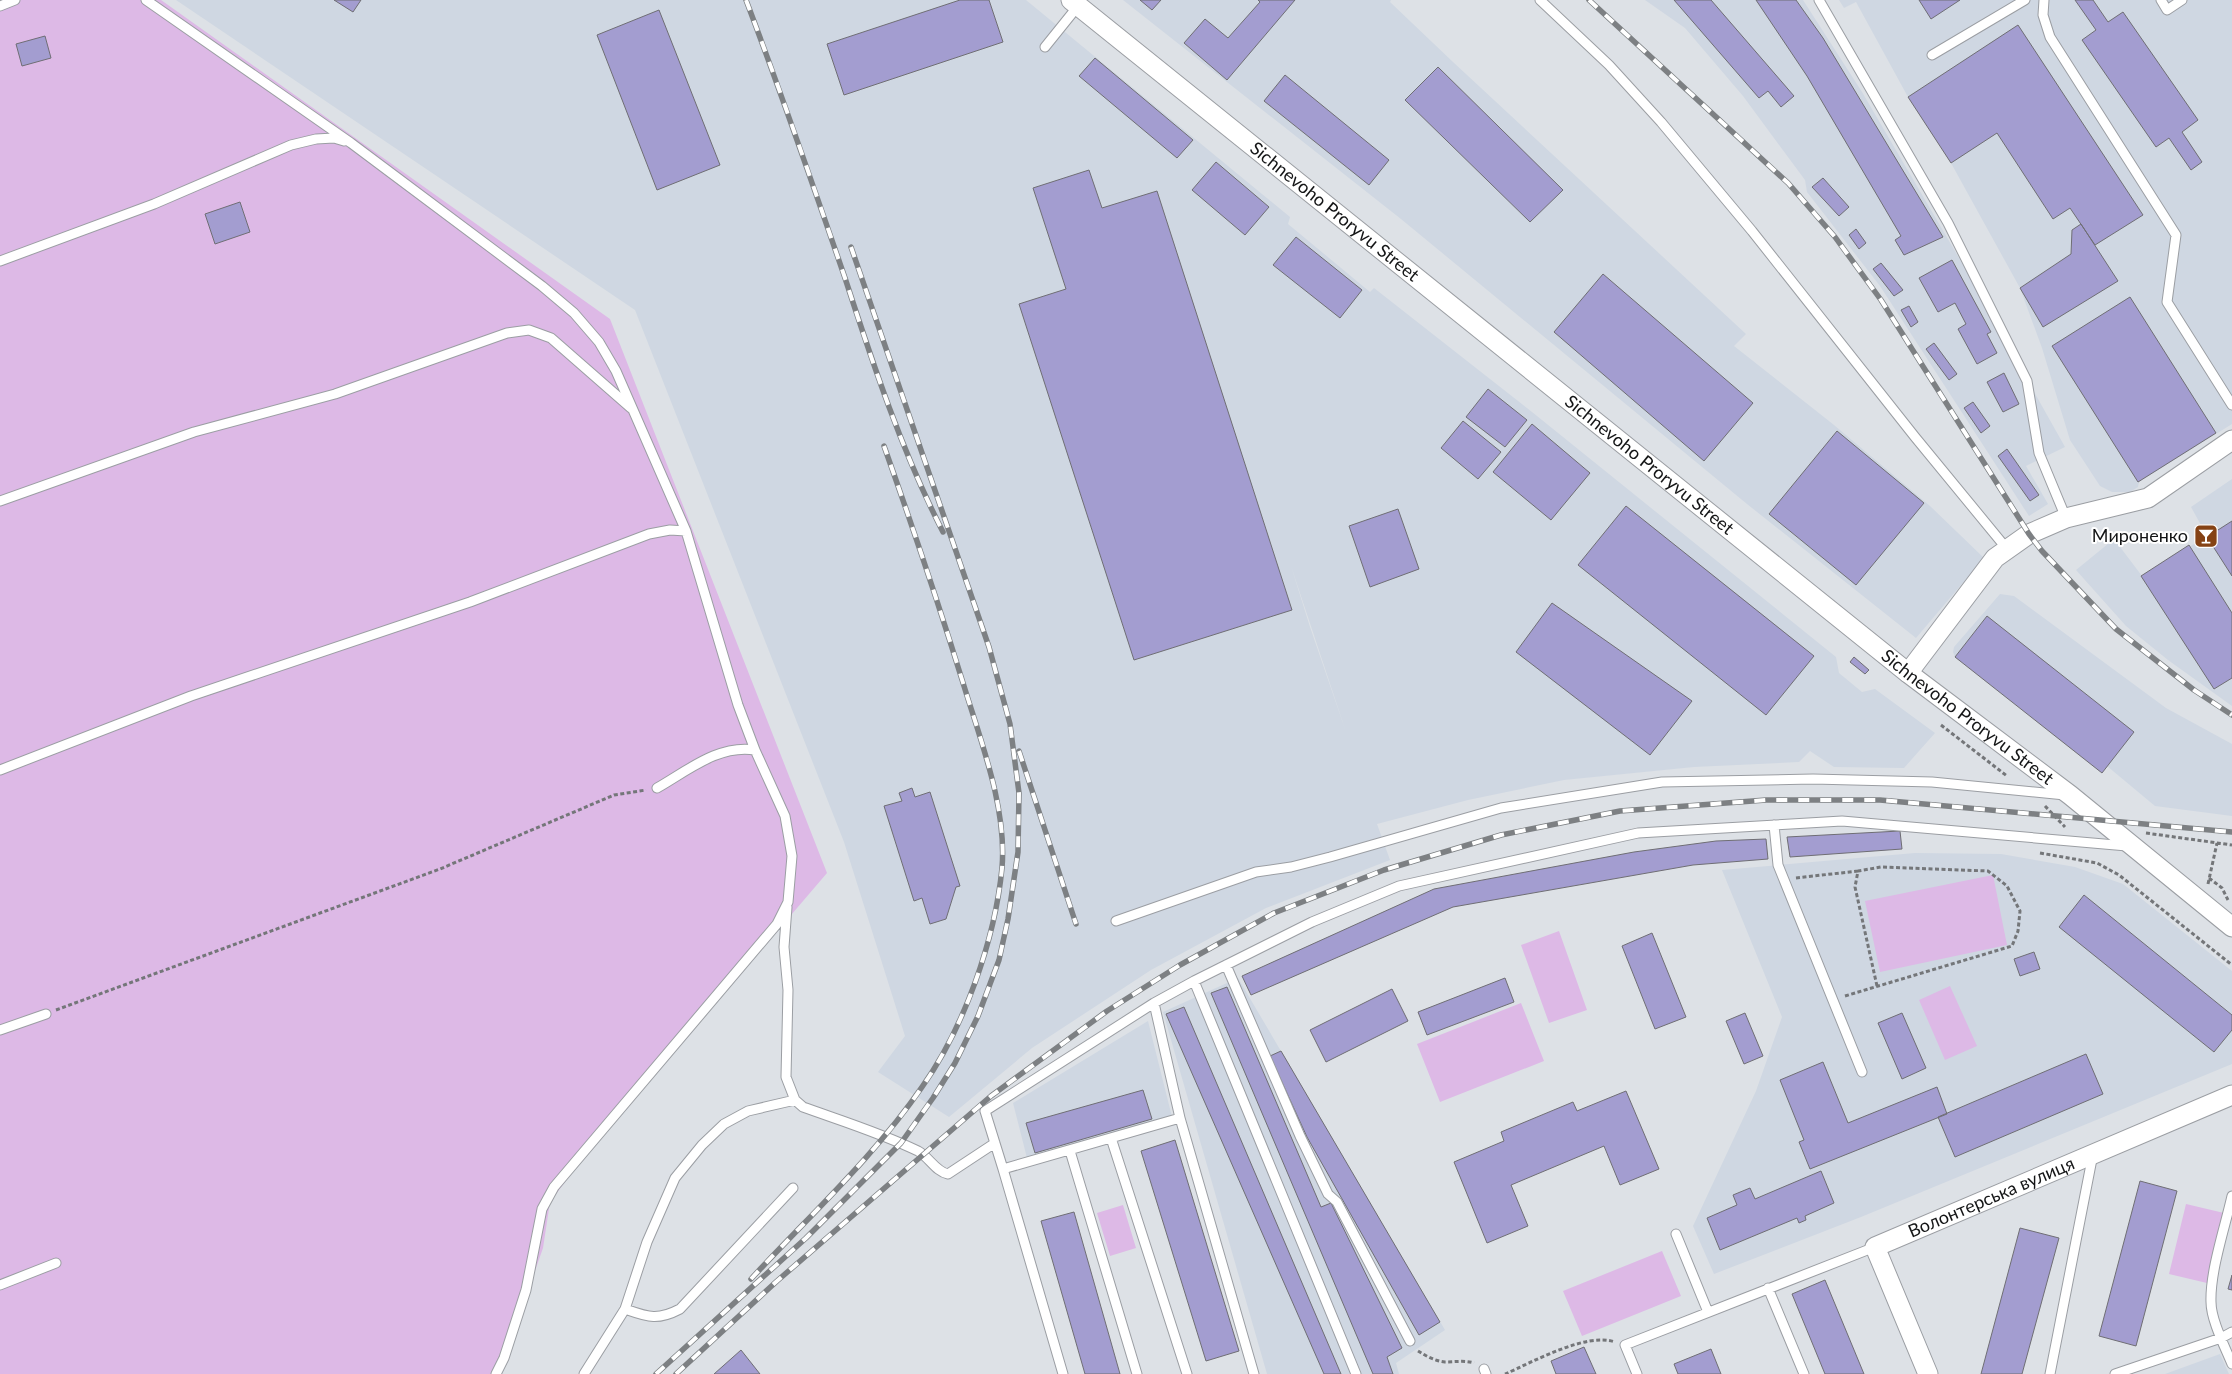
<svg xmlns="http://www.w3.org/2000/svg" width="2232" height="1374" font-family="Lato,sans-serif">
<rect width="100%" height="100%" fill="#dde1e6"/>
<path fill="#cfd7e2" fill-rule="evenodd" d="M176,0H1026L1290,217L1288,224L1370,292L1374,288L1532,412L1836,657L1839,673L1862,692L1875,689L1935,733L1904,768L1834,767L1810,751L1799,762L1694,767L1564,780L1468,800L1377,824L1390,860L1266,908L1151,970L1032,1048L949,1117L878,1072L905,1036L844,842L635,310ZM1291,566L1346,732L1310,627Z
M1123,0H1391L1390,2L1453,62L1746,334L1734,346L1834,425L1930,506L1984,558L1916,638L1747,504L1401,219Z
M1645,0H1803L1862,92L1959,258L2065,447L2026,466L2048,504L2029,516L1880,286L1807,192L1805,180L1743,96L1685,28Z
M1839,0H2232V424L2139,482L2138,487L2130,492H2112L2100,486L2070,440L2042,348L2020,288L1951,163L1908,97L1856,2L1844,8Z
M2232,479V706L2168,660L2126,626L2076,570L2114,539L2142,576L2207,536L2191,507Z
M2000,594L2014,596L2166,708L2232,744V816L2155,806L2107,766L1955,657L1953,652L1954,647Z
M1915,853L2001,854L2075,867L2123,884L2232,971V1064L1861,1217L1714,1274L1693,1226L1756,1091L1782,1017L1722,870Z
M1238,978L1445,1330L1396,1363L1399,1374H1267L1163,1012Z
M1148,1021L1172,1117L1027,1158L1013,1103Z
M2220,1354L2229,1374H2165Z"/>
<path fill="#ddb9e6" d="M0,0H161L610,319L827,873L580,1162L550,1202L543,1248L499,1374H0Z
M1993,875L2007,945L1880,972L1865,901Z
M1559,931L1587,1010L1549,1023L1521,945Z
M1950,986L1977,1046L1945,1060L1919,1000Z
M1521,1003L1544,1061L1440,1102L1417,1044Z
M2186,1204L2224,1213L2207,1283L2169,1274Z
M1123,1205L1136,1248L1110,1256L1097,1213Z
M1662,1251L1681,1296L1582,1336L1563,1291Z"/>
<path fill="#a39dd0" stroke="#6f6e74" d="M334,0H361L353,12Z
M960,0H989L1003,42L844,95L827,44Z
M1140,0H1161L1152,10Z
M1258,0H1295L1227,80L1184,43L1205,19L1228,38L1260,2Z
M1674,0H1711L1794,96L1781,107L1768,91L1759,98Z
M1756,0H1796L1823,38L1943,237L1904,255L1895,240L1901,236L1807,76Z
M1919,0H1960L1931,19Z
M2075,0H2093L2108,22L2123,12L2198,120L2182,132L2202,162L2191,170L2169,138L2156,147L2082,40L2096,30Z
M659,10L720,165L657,190L597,35Z
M2018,25L2143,215L2095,245L2070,208L2053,219L1997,133L1951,163L1908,97Z
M45,36L51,58L22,66L16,44Z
M1095,58L1193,140L1177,158L1079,76Z
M1438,67L1563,190L1530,222L1405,100Z
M1285,75L1389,160L1369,185L1264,101Z
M1216,162L1269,207L1245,235L1192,190Z
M1089,170L1102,208L1157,191L1292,610L1134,660L1019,304L1066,289L1033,188Z
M1823,178L1849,207L1839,216L1812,187Z
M240,202L250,232L215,244L205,214Z
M2081,224L2118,281L2043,327L2020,288L2071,254L2072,230Z
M1856,229L1866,243L1859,249L1849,235Z
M1296,237L1362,290L1340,318L1273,265Z
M1952,260L1991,332L1987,334L1997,353L1977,364L1958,329L1966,324L1955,303L1938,312L1919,278Z
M1881,263L1903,290L1894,296L1873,269Z
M1603,274L1753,403L1704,461L1554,332Z
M2130,297L2216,433L2138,482L2052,346Z
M1909,306L1918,322L1911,327L1901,310Z
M1934,343L1957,374L1949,380L1926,349Z
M2004,373L2019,404L2003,412L1987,382Z
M1488,389L1527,420L1505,447L1466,417Z
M1973,402L1990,426L1981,433L1964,408Z
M1463,421L1501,452L1478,479L1441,448Z
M1532,424L1590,473L1551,520L1493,472Z
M1837,431L1924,503L1856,585L1769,514Z
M2007,449L2039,495L2030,501L1998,456Z
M1626,506L1814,656L1766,715L1578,565Z
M1398,509L1419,569L1370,587L1349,526Z
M2232,521V576L2207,537Z
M2189,545L2232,613V678L2214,689L2141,576Z
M1552,603L1692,701L1650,755L1516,652Z
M1987,616L2134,732L2102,773L1955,657Z
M1854,657L1869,670L1865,674L1850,662Z
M912,788L915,797L930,792L960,886L956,887L946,919L930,924L922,898L914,901L884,806L902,801L899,793Z
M1900,831L1902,849L1790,857L1787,837Z
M1766,839L1768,859L1693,865L1453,907L1251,995L1242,976L1434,889L1634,852L1716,841Z
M2084,895L2232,1015V1030L2214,1052L2059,927Z
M1652,933L1686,1017L1655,1029L1622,946Z
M2034,952L2040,969L2020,976L2014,959Z
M1505,978L1514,1002L1427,1035L1418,1012Z
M1227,987L1321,1207L1331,1203L1402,1348L1387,1357L1393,1374H1373L1211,993Z
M1392,989L1408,1021L1326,1062L1310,1030Z
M1184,1007L1341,1374H1324L1166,1014Z
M1745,1013L1763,1056L1744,1064L1726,1021Z
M1902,1013L1926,1068L1902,1079L1878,1023Z
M1281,1051L1440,1322L1419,1335L1307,1137L1270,1056Z
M2086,1054L2103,1094L1955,1157L1938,1117Z
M1823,1062L1848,1123L1937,1087L1947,1114L1810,1169L1799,1142L1804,1140L1780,1080Z
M1143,1090L1152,1119L1035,1153L1026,1123Z
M1626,1091L1659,1169L1620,1185L1604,1146L1511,1185L1528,1226L1487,1243L1454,1162L1504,1141L1501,1132L1573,1102L1577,1111Z
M1175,1140L1239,1351L1206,1361L1141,1151Z
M1821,1171L1834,1203L1805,1216L1806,1220L1799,1223L1797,1218L1720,1250L1707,1218L1737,1205L1733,1195L1750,1188L1755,1199Z
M2140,1181L2177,1191L2136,1346L2099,1336Z
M1074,1212L1120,1374H1085L1041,1221Z
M2020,1228L2059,1238L2022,1374H1981Z
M2232,1275V1290L2228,1289Z
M1825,1280L1864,1374H1825L1792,1294Z
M1584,1347L1596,1374H1556L1551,1361Z
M1711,1349L1721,1374H1678L1674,1364Z
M741,1350L760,1374H714Z"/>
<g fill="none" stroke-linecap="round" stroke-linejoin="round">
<g stroke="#9b9ea3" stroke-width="11">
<path id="service" d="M146,0L351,143L542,286L574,313L599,342L616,371L686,531L738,705L755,750L785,816L792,856L788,902L777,924L554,1187L542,1209L526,1290L504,1358L496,1374
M1540,0L1609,65L1661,122L1752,231L1915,437L2007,549
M1819,0L1948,223L2027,381L2039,453L2066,518
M2044,0L2043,15L2050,37L2176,235L2167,302L2232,405
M2161,0L2167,10L2182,0
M0,6L15,0
M1045,47L1078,6
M1932,55L2025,0
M0,261L154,204L291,145L316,139L334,138L344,141
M0,501L194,432L335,394L507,333L529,330L551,338L631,408
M0,770L191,696L470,602L649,534L670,530L686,531
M657,788C687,771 719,744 755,750
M1774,825L1778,865L1862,1072
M787,907L784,947L788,990L786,1077L795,1100L803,1107C842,1121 881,1133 918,1151C929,1157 936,1172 948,1174L995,1143
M1116,921L1256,872L1291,867L1330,857L1501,808L1662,782L1813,779L1932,782L2065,795
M1226,965L1300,1136L1328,1194L1337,1202L1410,1341
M1194,981L1356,1374
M1154,1003L1180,1118L1003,1169L985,1111L1154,1003L1194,981L1312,922L1399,886L1638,833L1842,821L2127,846
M0,1030L46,1014
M1180,1118L1254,1374
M1111,1138L1187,1374
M1070,1151L1137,1374
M1003,1169L1063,1374
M2232,1196C2225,1227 2210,1271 2211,1302C2211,1320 2225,1347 2232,1364
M1676,1234L1708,1312
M0,1285L56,1263
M1768,1288L1804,1374
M625,1309C648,1317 657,1321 680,1309L793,1188
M1484,1369L1486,1374
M584,1374L625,1309L647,1242L675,1178L702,1145L724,1124L748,1111L795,1100
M1637,1374L1625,1345L1875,1247
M2050,1374L2093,1154
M2115,1374L2221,1338L2232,1332"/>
</g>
<g stroke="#9b9ea3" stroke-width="21">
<g id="minor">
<path id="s1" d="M1071,0L1908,673L2070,795L2232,927"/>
<path d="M1908,673L1995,558L2029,534L2066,518L2148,498L2232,440"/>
<path id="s2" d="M1928,1374L1875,1247L2232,1095"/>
</g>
</g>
<path stroke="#747679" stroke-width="3" stroke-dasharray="4 2.5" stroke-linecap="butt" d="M1941,725L2007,776
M2045,806L2065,827
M2146,833L2232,845
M2040,853L2097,863L2119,875L2232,965
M1796,878L1858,871
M2209,878L2222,888L2228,900
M2208,884L2217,843
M1845,996L2012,946L2018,931L2020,911L2007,886L1988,871L1881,867L1858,871L1855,887L1877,986
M56,1010L440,869L614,795L646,790
M1418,1351C1426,1356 1435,1361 1445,1362C1455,1362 1464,1360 1474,1363
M1505,1374C1533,1362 1586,1332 1615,1342"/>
<use href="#service" stroke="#fff" stroke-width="9"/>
<use href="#minor" stroke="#fff" stroke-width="19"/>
<g stroke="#7d8083" stroke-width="5.5">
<path id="rail" d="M746,0C781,92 813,185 845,278C873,364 902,452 943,532
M1589,0L1788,183L1835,237L1881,300L2029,534L2042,551L2116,629L2194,690L2232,715
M1019,751L1076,924
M751,1279C809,1216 874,1157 922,1087C964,1028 995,940 1002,868C1007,808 981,742 964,686C939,605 912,525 884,446
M656,1374L806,1238L901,1143L933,1098L955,1063L978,1016L999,960L1008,919L1018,852L1019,793L1010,724L989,647L851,247
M676,1374L777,1281L991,1096L1107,1011L1180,965L1274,913L1384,870L1501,835L1620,811L1766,800H1880L2232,832"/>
</g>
<use href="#rail" stroke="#fff" stroke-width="4" stroke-dasharray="11" stroke-linecap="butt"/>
</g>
<defs>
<g id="bar-square" transform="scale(1.25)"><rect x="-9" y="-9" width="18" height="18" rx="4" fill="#854215" stroke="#fff"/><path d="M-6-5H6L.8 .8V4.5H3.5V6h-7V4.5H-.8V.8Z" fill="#fff"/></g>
</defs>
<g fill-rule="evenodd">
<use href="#bar-square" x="2206" y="536"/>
</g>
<g text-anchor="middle" stroke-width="4" stroke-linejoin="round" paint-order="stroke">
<g font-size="18" fill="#141516" stroke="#fff">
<text dy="6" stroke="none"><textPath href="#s1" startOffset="338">Sichnevoho Proryvu Street</textPath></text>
<text dy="6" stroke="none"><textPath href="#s1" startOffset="742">Sichnevoho Proryvu Street</textPath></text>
<text dy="6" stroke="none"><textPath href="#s1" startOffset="1148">Sichnevoho Proryvu Street</textPath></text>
<text dy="6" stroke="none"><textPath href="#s2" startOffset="264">Волонтерська вулиця</textPath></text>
</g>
<g font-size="18" fill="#141516" stroke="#fff" text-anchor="end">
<text x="2188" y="542">Мироненко</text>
</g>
</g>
</svg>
